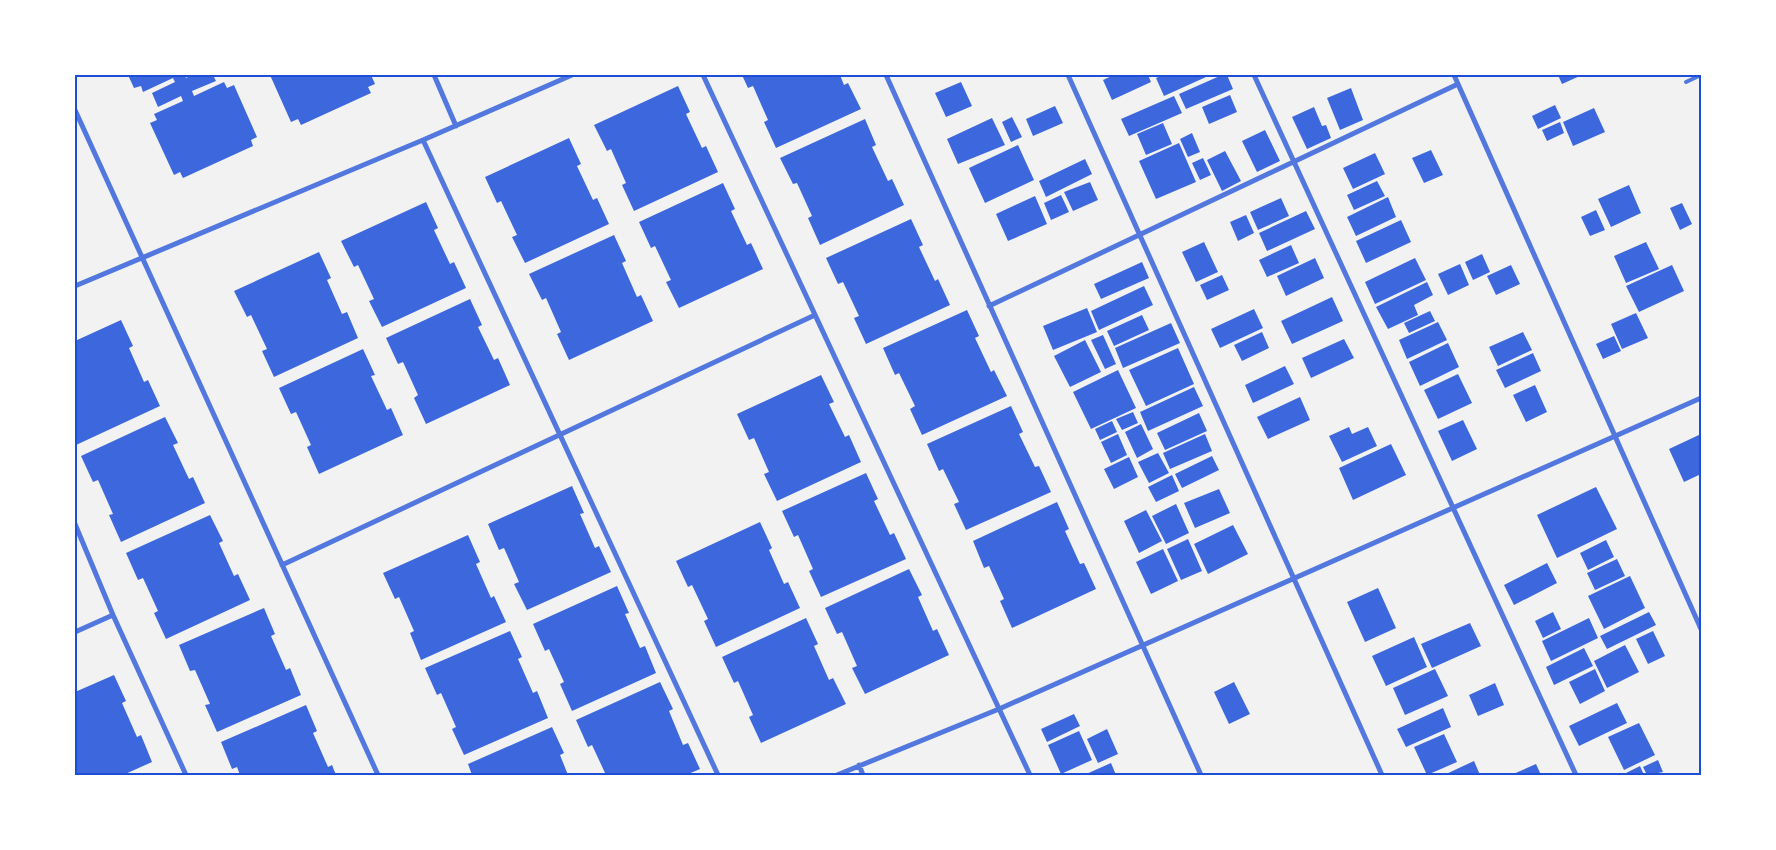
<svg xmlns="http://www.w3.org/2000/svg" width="1776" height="850" font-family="'Work Sans',sans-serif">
<rect width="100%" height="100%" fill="#f2f2f2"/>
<path fill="#3d67dc" d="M128,75H185L186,78L191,75H213L216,81L192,91L194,96L224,82L227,88L234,85L257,137L251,140L253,146L183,178L180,172L174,175L150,123L157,120L154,114L183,101L181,96L158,107L152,93L175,82L173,78L143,92L141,86L134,88Z
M270,75H371L375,84L368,87L371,93L301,125L298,119L291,122Z
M742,75H840L844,85L848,83L861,109L776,148L764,122L768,120L753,86L748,88Z
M1114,75H1148L1151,82L1112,100L1103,80Z
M1163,75H1204L1206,77L1164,96L1156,78Z
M1222,75H1227L1233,89L1186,109L1179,94Z
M1558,75H1582L1562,84Z
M961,82L972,106L946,117L935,93Z
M678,86L690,112L686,114L702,148L706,146L718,172L634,211L622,185L626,183L611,149L607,151L594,125Z
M1351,88L1363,120L1340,130L1327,98Z
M1230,95L1237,112L1209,124L1202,107Z
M1174,96L1182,113L1129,136L1121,119Z
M1555,105L1561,118L1538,129L1532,116Z
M1055,106L1063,123L1033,136L1026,119Z
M1314,107L1322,126L1326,125L1331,138L1307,149L1292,117Z
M1594,108L1605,132L1573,146L1563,122Z
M1012,117L1022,137L1011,142L1002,122Z
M992,118L1005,145L958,164L947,139Z
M865,119L876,145L872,147L888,181L892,179L904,205L820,245L808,218L812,216L797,183L793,184L780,158Z
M1560,122L1564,133L1547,141L1542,130Z
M1163,123L1172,144L1146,155L1137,134Z
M1265,130L1280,161L1257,172L1242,141Z
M1192,133L1200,152L1188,157L1180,139Z
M569,138L581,164L577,166L593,200L597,198L609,224L525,263L512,237L517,235L501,201L497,203L485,177Z
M1179,143L1196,182L1156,199L1139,161Z
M1018,145L1034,180L985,203L969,168Z
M1431,150L1443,175L1424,183L1412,158Z
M1225,151L1241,181L1222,191L1207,160Z
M1375,153L1385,174L1353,189L1343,168Z
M1203,158L1211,175L1200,180L1192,163Z
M1085,159L1092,174L1046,197L1039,181Z
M1377,181L1385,196L1354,210L1347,195Z
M1090,182L1098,200L1073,211L1064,192Z
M723,183L735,209L731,211L747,245L751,243L763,269L679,308L666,282L671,280L655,246L651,248L639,222Z
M1629,185L1641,213L1611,227L1598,199Z
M1061,195L1069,212L1051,220L1044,203Z
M1035,196L1047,224L1008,241L996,214Z
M1388,197L1396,217L1356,236L1347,217Z
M1281,198L1289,216L1258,230L1250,212Z
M426,202L438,228L434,230L450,264L454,262L466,288L382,327L369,301L374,299L358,265L354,267L341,241Z
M1682,203L1692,224L1680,230L1670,208Z
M1596,210L1605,230L1590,236L1581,217Z
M1306,211L1315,229L1267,251L1259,233Z
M1246,215L1254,233L1238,241L1230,222Z
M911,219L923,245L919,247L935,281L938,279L950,305L866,344L854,318L859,316L843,282L838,284L826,258Z
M1401,220L1411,242L1366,263L1356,241Z
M614,235L626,261L622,263L637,297L641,295L653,321L569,360L557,334L561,332L546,298L542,300L529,274Z
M1204,242L1218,272L1196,282L1182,252Z
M1646,242L1659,269L1626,283L1614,256Z
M1291,245L1299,263L1267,277L1259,260Z
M319,252L331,278L327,280L342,314L347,312L358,338L274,377L262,351L267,349L251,315L247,317L234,291Z
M1482,254L1490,272L1473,280L1465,262Z
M1315,258L1324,278L1286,296L1277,276Z
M1415,258L1426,280L1375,304L1365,282Z
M1142,262L1149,278L1101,299L1094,284Z
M1460,264L1469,285L1448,295L1438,274Z
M1511,265L1520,284L1496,295L1487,276Z
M1672,265L1684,291L1639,312L1626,286Z
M1222,275L1229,290L1207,300L1200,285Z
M1427,282L1433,295L1414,305L1418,315L1388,329L1376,307Z
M1144,286L1153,305L1099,330L1091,311Z
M1332,297L1343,321L1292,344L1281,321Z
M470,299L482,325L478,327L494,360L498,358L510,385L426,424L414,398L418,395L403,362L398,364L386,338Z
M1087,308L1097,332L1053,350L1043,326Z
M1254,309L1263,328L1220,348L1211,329Z
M967,310L979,336L975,338L991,372L994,370L1007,396L922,435L910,409L915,406L899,373L895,375L883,348Z
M1430,311L1435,321L1409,333L1404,323Z
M1636,313L1648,338L1622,349L1611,324Z
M1142,315L1149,330L1114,346L1107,331Z
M121,320L133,346L129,348L144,382L148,380L160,406L76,445L75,341Z
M1438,322L1447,340L1407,359L1399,340Z
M1171,323L1180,343L1123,368L1115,348Z
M1262,332L1269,348L1242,361L1234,345Z
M1523,332L1532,350L1498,366L1489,347Z
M1103,335L1116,364L1105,369L1091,340Z
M1614,336L1621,351L1603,359L1596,344Z
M1344,339L1354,358L1311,378L1302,358Z
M1085,340L1101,372L1070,387L1054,356Z
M1448,343L1459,367L1420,386L1409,362Z
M1178,348L1194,384L1146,406L1129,370Z
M363,349L375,375L371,376L387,410L391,408L403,435L319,474L307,447L311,445L296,412L291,414L279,388Z
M1533,353L1541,371L1505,388L1496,370Z
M1285,366L1294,384L1253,403L1245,385Z
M1118,370L1136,408L1091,429L1073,392Z
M1458,374L1472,403L1438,419L1424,390Z
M821,375L834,402L829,404L845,437L849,435L861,462L777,501L764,474L769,472L754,438L749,440L737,414Z
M1535,385L1547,412L1526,422L1513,395Z
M1194,387L1203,406L1148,431L1140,412Z
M1300,397L1310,420L1268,439L1257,417Z
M1011,406L1023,432L1019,434L1035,467L1039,466L1051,492L966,530L954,504L959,502L943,469L939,471L927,444Z
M1133,412L1138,423L1122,430L1116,419Z
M1199,413L1207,431L1165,450L1157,433Z
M165,417L178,443L173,445L189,479L193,477L205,503L121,542L109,515L113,514L98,480L93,482L81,456Z
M1463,420L1477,449L1452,461L1438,431Z
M1112,421L1117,432L1100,440L1095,429Z
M1141,424L1153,449L1137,458L1125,432Z
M1349,427L1352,434L1368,427L1377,446L1342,462L1329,436Z
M1118,434L1127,455L1111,463L1101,442Z
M1205,434L1212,451L1170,469L1163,453Z
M1701,434V474L1684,482L1669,449Z
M1391,444L1406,475L1353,500L1339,468Z
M1158,453L1169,473L1149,483L1138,462Z
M1212,456L1219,470L1182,488L1175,474Z
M1129,457L1138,477L1114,489L1104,469Z
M866,473L878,499L874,501L890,535L894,533L906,559L821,597L809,571L813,569L798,535L794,537L782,511Z
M1172,475L1179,491L1156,502L1148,487Z
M572,486L584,513L580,514L595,548L599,546L611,572L527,610L514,584L519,582L504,548L499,550L488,524Z
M1596,487L1617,529L1557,558L1537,515Z
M1219,489L1230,513L1195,528L1184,503Z
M1057,502L1069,529L1065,531L1080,564L1084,563L1096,589L1012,628L1000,601L1004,599L989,566L984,568L973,541Z
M1176,504L1189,533L1166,544L1152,516Z
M1146,510L1162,541L1139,553L1124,521Z
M210,515L223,541L219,543L234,576L238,574L250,600L166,639L154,613L158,611L143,578L138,580L126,553Z
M760,522L772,548L769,550L784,584L788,582L800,608L716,647L704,621L708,619L692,585L688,587L676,561Z
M1233,525L1248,554L1208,574L1194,544Z
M468,535L480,562L476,564L491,598L494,596L506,622L421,660L410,633L414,631L399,597L395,599L383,573Z
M1188,539L1202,571L1181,580L1167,549Z
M1606,540L1614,557L1588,570L1580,553Z
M1163,549L1178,581L1151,594L1136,562Z
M1617,559L1625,576L1595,590L1587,573Z
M1547,563L1557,583L1514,605L1504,585Z
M909,569L922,595L918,597L933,631L937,629L949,655L865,694L852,668L857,666L842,632L837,634L825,608Z
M1630,576L1645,608L1604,629L1588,596Z
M617,586L629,613L625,614L640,648L645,646L656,673L572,711L560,684L564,682L549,649L545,651L533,624Z
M1378,588L1396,628L1365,642L1347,602Z
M264,608L275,634L271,636L286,670L290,668L301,695L217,732L205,705L210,704L195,670L190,671L179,645Z
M1553,612L1561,629L1543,638L1535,621Z
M1649,612L1656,625L1607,649L1600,636Z
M806,618L818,644L814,646L829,680L833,678L846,704L761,743L749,717L753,715L738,681L734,683L722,657Z
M1589,618L1598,638L1551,661L1542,641Z
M1470,623L1481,646L1432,668L1421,644Z
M510,631L522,657L518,659L533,693L537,691L548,718L464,755L452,729L456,727L441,693L437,695L425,668Z
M1653,631L1665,656L1648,664L1636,639Z
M1414,637L1427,667L1386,686L1372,656Z
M1625,645L1639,672L1607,688L1594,661Z
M1584,648L1593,666L1554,685L1546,667Z
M1435,669L1448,696L1405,715L1393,688Z
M1595,669L1605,691L1580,704L1569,682Z
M114,675L126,701L122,703L137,737L141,735L152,762L123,775H75V692Z
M660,682L673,709L669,711L683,745L688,743L700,769L686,775H606L592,745L588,747L576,720Z
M1234,682L1250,714L1229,724L1214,692Z
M1495,683L1504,705L1478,716L1469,695Z
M1617,703L1627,723L1579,746L1569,726Z
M306,705L317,731L313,733L328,767L332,765L336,775H240L237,767L232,769L221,742Z
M1443,708L1451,727L1406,747L1397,729Z
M1074,714L1080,726L1047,742L1041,729Z
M1639,723L1655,755L1624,770L1608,737Z
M552,727L564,753L560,755L568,775H472L468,764Z
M1107,729L1118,754L1098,763L1087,739Z
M1079,731L1092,760L1061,774L1048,745Z
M1444,734L1457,762L1427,775L1414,747Z
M1658,760L1663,772L1647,775L1643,767Z
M1474,761L1480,775H1444Z
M1111,763L1116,775H1084Z
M1536,764L1541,775H1511Z
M1640,766L1644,775H1622Z"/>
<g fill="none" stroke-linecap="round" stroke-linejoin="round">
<path stroke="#5277de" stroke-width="4" d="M1686,82L1701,75"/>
<path stroke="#5277de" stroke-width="5" d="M434,75L456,126
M703,75L1030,775
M886,75L1201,775
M1068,75L1382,775
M1254,75L1576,775
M1454,75L1701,629
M75,110L378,775
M423,140L718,775
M75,286L423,140L572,75
M989,306L1458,84
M75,524L113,615L186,775
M282,565L815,315
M75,632L113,615
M859,765L863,775
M837,775L999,709L1701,398"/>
</g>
<rect width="1776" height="850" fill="none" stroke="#ffffff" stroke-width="152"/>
<rect x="76" y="76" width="1624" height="698" fill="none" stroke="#1d4ed8" stroke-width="2"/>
</svg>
